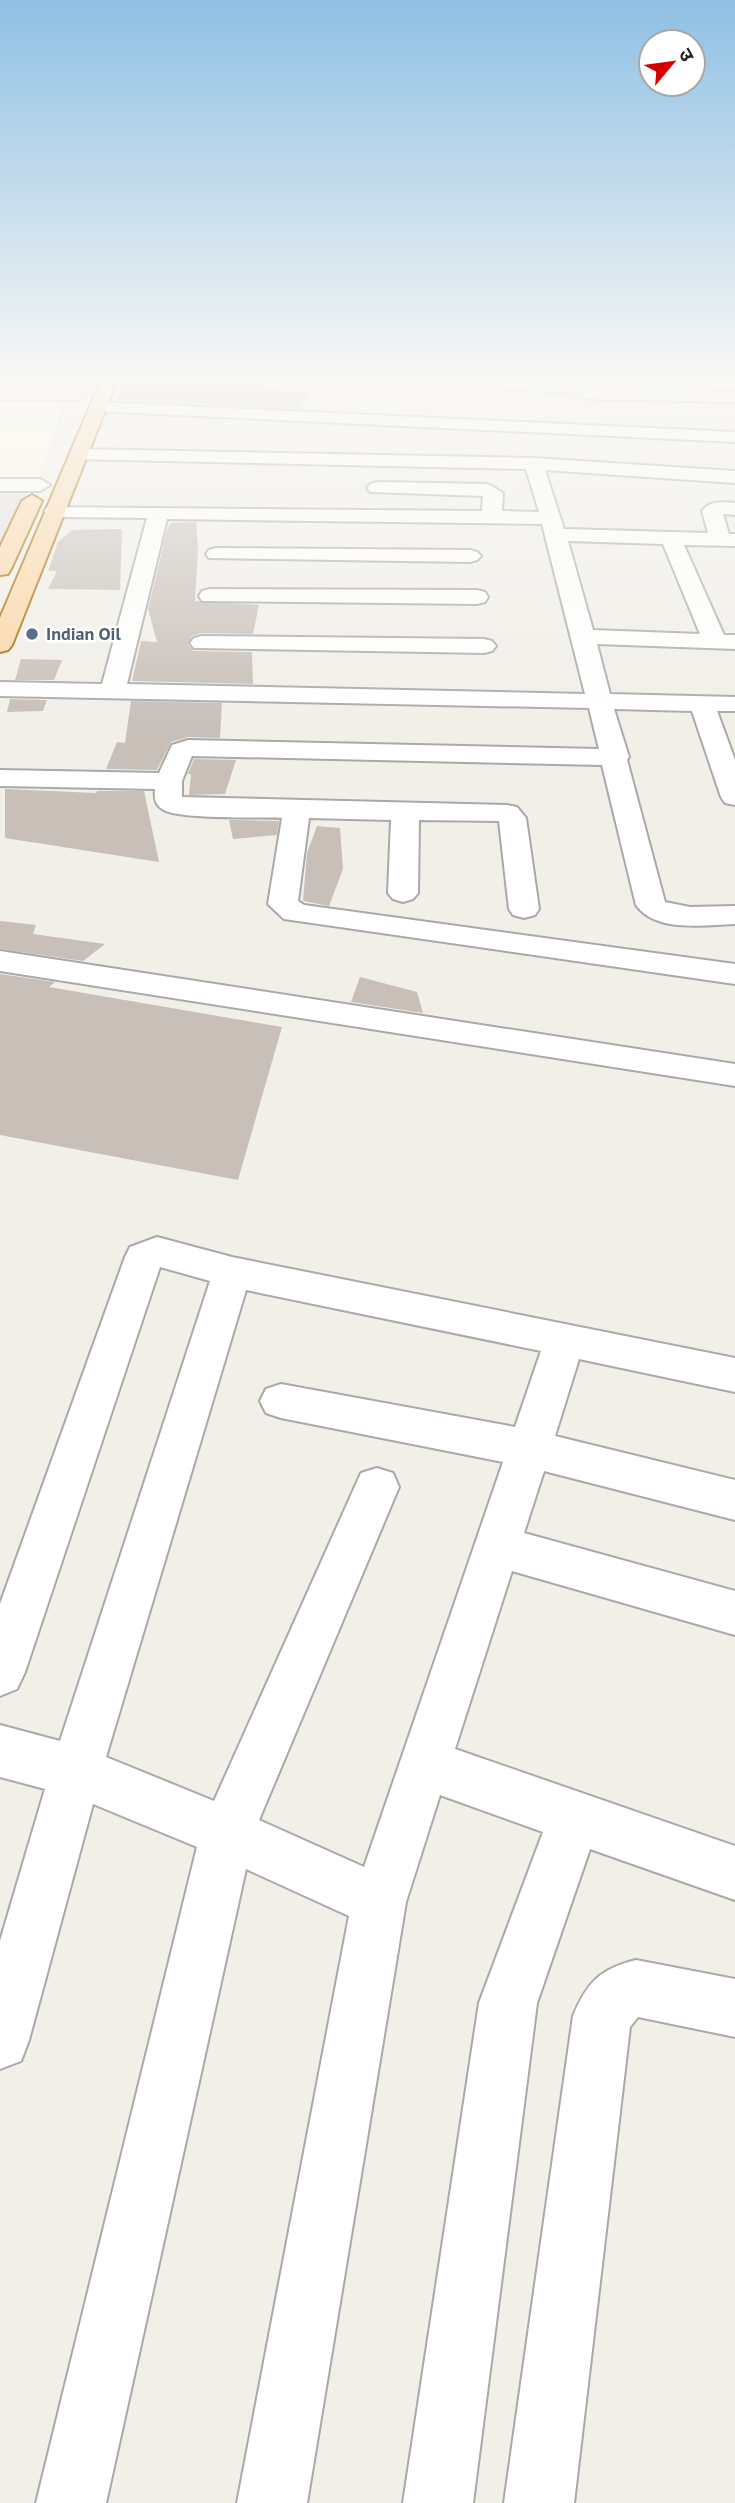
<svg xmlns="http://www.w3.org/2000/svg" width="735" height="2503" font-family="'PT Sans','Noto Sans Devanagari',sans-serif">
<rect width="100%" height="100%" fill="#f2efe9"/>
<path fill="#e0dfdf" d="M0,378H79L0,553Z"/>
<path fill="#ffffe5" d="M0,397H66L36,483H0Z"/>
<path fill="#c7bfb8" d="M124,378H261L258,385L265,386L264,389L312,390L300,409L117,400Z
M196,522L198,549L195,601L259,605L253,634L201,633L192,636L188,645L194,651L252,652L253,684L132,681L141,641L157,642L148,609L167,530L171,523Z
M122,529L120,590L48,589L57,571H48L58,542L72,530Z
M21,659L62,660L54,680H15Z
M10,699L47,700L43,711L7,712Z
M131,701L222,703L220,738L188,737L171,742L157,770L106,769L117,742L125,743Z
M194,759L236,760L225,794L189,795L191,774H188Z
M5,789L96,793L97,791H144L159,862L5,838Z
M229,820L279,821L277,835L233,839Z
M317,826L340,828L343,869L329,906L303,901L307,853Z
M0,921L36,925L33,934L105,944L83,961L0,949Z
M0,974L55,982L49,987L282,1027L238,1180L0,1135Z
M360,977L417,992L423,1013L351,1002Z"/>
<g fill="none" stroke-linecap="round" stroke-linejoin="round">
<g stroke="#a9a9a9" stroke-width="4">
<path id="minor" d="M483,378L579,383L592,389L735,392V402L588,399L575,393L501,389L487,386Z
M0,390H76L85,395L76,400H0Z
M99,402L735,432V442L93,411L90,407L93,403Z
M79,449L534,458L735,471V483L545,470L564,529L708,533L702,511C710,500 723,502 735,503V515L723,514L729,534H735V546L684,545L724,635H735V649L597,644L610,694L735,697V711H717L735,760V805L725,803L721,797L692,711L614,709L629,757L627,760L665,902L690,907L735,906V924C705,925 656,933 636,905L602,765L192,756L182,781V797L507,805L517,807L526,818L539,909L535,915L524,918L513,915L509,909L499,821L419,820L418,893L413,899L403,902L393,899L388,893L391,820L309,818L298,901L304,905L735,964V984L284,919L268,904L282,818C258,817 184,819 166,811C155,806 154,799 155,789L0,786V770L159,773L172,745L188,740L599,749L589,708L0,696V682L102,684L147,518L54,517L47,515L44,511L47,507L482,511L483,496L370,492L367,488L370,484L377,482L488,484L503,493L502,511L539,512L526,469L72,459L70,455L72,451ZM167,519L542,524L585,694L127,684ZM568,541L663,544L700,634L593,630Z
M0,479H40L50,485L40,491H0Z
M216,548L470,550L477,552L481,556L477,560L470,562L209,558L206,554L209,550Z
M210,589L477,590L485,592L488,597L485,602L477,604L202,601L199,596L202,591Z
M202,636L484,639L492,641L496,646L492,651L484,653L194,648L190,643L194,638Z
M0,951L735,1064V1086L0,971Z
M157,1237L232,1257L735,1358V1392L579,1359L555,1436L735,1480V1520L544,1471L524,1533L735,1591V1635L512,1571L455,1749L735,1846V1900L590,1849L537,2003L473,2503H403L479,2003L543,1832L440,1795L406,1902L307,2503H237L349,1916L246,1869L106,2503H36L197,1847L93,1804L29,2040L21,2061L0,2069V1941L45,1789L0,1777V1725L60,1741L210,1281L160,1267L25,1672L17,1689L0,1696V1604L125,1257L130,1247ZM246,1290L541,1351L515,1427L281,1384L266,1389L260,1401L266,1413L281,1418L503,1462L364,1867L259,1820L399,1487L393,1473L377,1468L361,1473L214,1801L106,1757Z
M636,1960L735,1979V2037L638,2017L630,2027L574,2503H504L573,2016C587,1982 600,1969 636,1960Z"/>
</g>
<g stroke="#a06b00" stroke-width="4">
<path id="major" d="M102,378H118L12,645L8,650L0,652V618Z
M32,495L42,501L11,569L8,574L0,575V547L22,501Z"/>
</g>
<use href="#minor" fill="#fff" fill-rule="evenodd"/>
<use href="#major" fill="#fcd6a4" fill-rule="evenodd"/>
</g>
<linearGradient id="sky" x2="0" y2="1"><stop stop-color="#8fc0e4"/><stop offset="0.52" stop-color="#f9f8f5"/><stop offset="1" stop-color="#f9f8f5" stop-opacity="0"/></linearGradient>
<rect width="735" height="728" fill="url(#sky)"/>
<circle fill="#5c6f8a" stroke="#fff" stroke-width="2.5" cx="32" cy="634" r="7"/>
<g text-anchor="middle" stroke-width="5" stroke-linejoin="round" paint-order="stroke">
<g font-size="18" font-weight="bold" fill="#4e5e75" stroke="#fff" text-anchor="start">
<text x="46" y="640">Indian Oil</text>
</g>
</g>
<g transform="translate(672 63) rotate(61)"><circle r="33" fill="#ffffff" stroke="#a7a7a7" stroke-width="2"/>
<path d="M0-5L12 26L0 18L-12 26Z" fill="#d40000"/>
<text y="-10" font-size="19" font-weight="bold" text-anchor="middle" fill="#222222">उ</text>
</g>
</svg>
